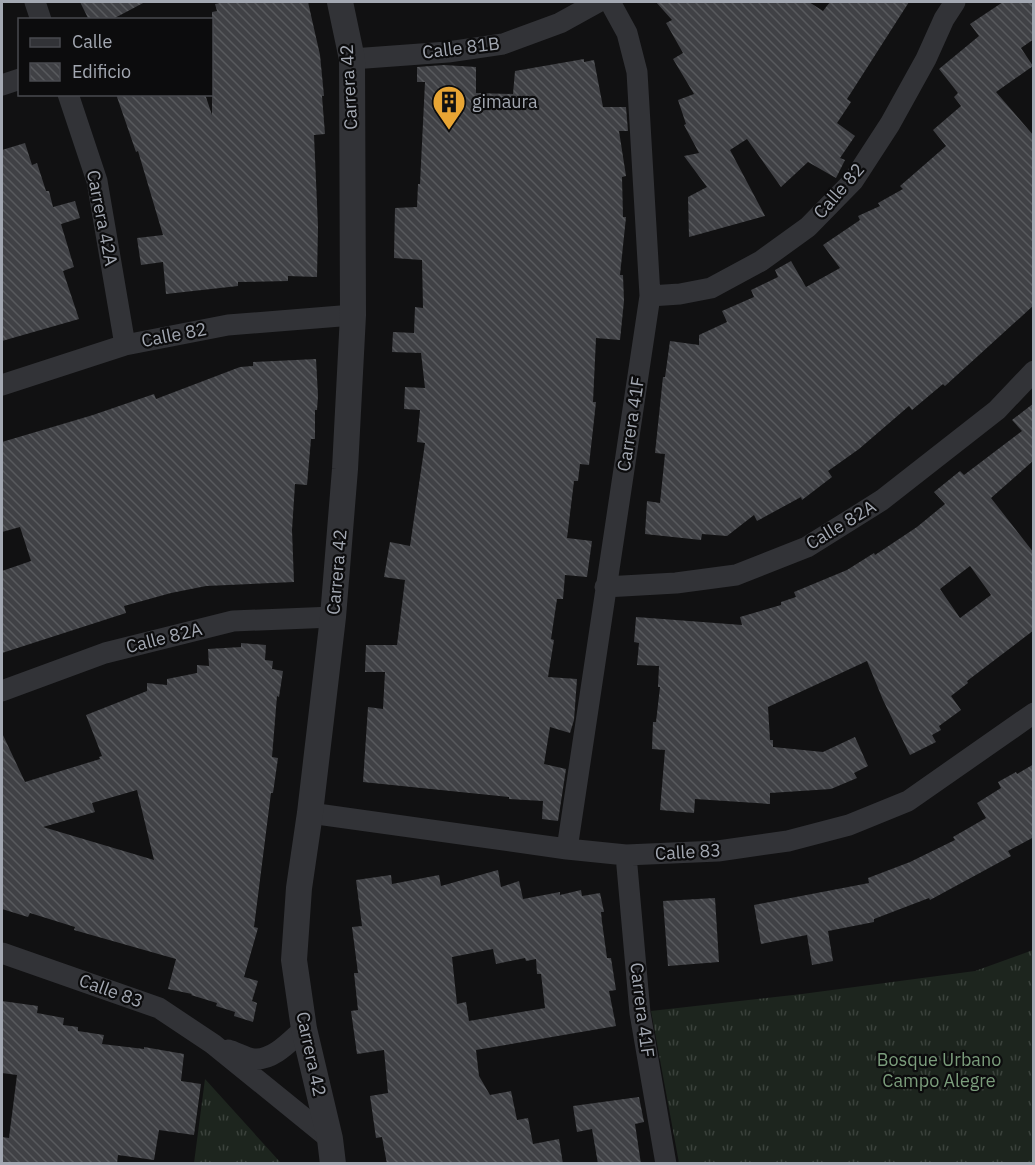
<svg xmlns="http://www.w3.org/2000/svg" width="1035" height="1165" font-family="'IBM Plex Sans',sans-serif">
<defs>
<pattern id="grass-tufts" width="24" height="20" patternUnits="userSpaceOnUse" patternTransform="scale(1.5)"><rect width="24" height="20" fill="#1d251e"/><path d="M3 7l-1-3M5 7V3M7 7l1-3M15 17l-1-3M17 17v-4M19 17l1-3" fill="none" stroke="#3b423c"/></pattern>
<pattern id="building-back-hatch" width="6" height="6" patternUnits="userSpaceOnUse" patternTransform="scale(1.5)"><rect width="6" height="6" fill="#404145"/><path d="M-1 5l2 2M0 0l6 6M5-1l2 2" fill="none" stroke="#585a5d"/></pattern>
</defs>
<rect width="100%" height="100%" fill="#111112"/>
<path fill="url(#grass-tufts)" d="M1033,950V1163H679L651,1011L802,994L975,971Z
M205,1079L281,1163H194Z"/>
<path fill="url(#building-back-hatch)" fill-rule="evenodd" d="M80,2H145L111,20H89Z
M225,2H308L320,55L324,96H322L325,134L314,135L318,227L317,277L288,276V281L238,282V286L166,294L163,262L141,265L137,238L163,235L138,151L136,152L116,94H205L212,115V12L217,11L215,4Z
M656,2H809L823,11L830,2H909L847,99L851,102L837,123L855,136L840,158L845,160L836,178L808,162L781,187L747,139L730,150L765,216L689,237L688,197L707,187L684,156L699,153L684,125L686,124L678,100L694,94L673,59L683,53L666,23L672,20Z
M1003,2H1034V39L1021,48L1033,66L996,92L1034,136V305L945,386L943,384L912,410L909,406L859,449L828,471L832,477L802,500L801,497L757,521L754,515L727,536L702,534L701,540L645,534L647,501L660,503L665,454L655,453L663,377H665L670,341L699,345V335L727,322L722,311L754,297L751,290L778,277L775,270L791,261L806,287L840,268L823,245L860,220L858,216L880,206L878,203L903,189L900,186L946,146L933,130L961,106L954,97L958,93L939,69L979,36L970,24Z
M584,59V62L594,60L603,107H626L628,131H619L626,176L622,177L623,217H626L620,275H623L624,301L620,340L596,338L593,402H596L589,465L580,464L578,481H574L567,538L592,541L587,577L565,575L563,599H557L551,639L554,640L548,677L577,679L574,720L570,733L550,727L544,764L566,769L558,821L542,819L543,801L509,799V797L363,782L368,707L383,709L385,672H365L366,645H397L405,580L384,577L390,542L410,546L425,443L417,442L420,410L404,409L405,387L425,388L421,353L392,352L393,332L414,333L415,307L423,308L422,260L394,258L395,208L417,207L418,184H420L425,82H417V67L444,65L476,67V93L513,94L515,71Z
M25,143L32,165L37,163L46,191H49L53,207L75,201L80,218L61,224L74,267L63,271L79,319L2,341V150Z
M316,359L318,396L317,410H315V439H311L307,485L295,484L292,530L294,582L206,586L171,593L124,606L126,613L2,653V571L31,561L20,527L2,532V442L93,415L154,394L156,399L240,367L253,366V362Z
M1034,403V460L991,498L1034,553V630L967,681L968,683L951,696L961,710L939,726L941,730L932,735L936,742L910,755L883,700L867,661L768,707L770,740H773V747L823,752L855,737L868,766L854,773L857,778L831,789L770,793V804L695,799L694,813L660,810L665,750L652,749L653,722H656L660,687H658L659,666L637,665L639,643L634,642L636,617L742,625L740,617L781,605V602L796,597L794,592L847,570L874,553L875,555L917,527L945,504L934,492L960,471L964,475L1022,431L1012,420ZM970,566L991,595L960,618L940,589Z
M241,643L266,645L265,660L273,661L272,669L283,671L279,697L277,696L272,757L278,758L273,793H271L254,927L258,928L244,977L258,981L252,1001L257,1003L253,1022L234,1016L235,1012L216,1006L217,1003L191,995L192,994L168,989L176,959L74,930L75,927L30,913L28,917L2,909V733L25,782L100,759L99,757L102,756L86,715L147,691V683L167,685V679L197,673V665L209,666L208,649L241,647ZM137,790L154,860L43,827L95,812L92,803Z
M1034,764V837L1008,851L1011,856L930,900L929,898L874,919V922L828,931L833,961L812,965L807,935L761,944L754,905L869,883L868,878L910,862L955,840L953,837L986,818L977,803L1001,788L998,782L1016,772L1017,774Z
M498,870L501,887L519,881L523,899L560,892V895L581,890L582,896L600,893L604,912H601L602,922L607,958H611L616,990L609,991L616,1026L476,1050L479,1076L490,1095L511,1091L517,1120L528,1118L533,1144L559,1139L563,1164H387L382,1137L376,1138L370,1096L388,1093L384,1050L357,1054L351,1011L358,1010L354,973H358L352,927L362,926L356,880L391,875L392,884L439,875L441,886ZM493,949L496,964L525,958L526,961L536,959L537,974H541L545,1008L469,1021L466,1002L457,1004L452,957Z
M715,898L719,962L668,966L663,901Z
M2,1001L38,1006L37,1013L64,1018L63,1025L78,1027V1031L104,1035L102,1044L144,1049V1047L184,1054L181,1081L201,1084L194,1135L159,1130L154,1160L118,1155L117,1164H2V1137L9,1138L17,1075L2,1073Z
M639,1097L644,1122L635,1124L641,1164H598L592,1129L577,1132L573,1106Z"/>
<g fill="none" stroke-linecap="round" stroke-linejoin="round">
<path stroke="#323337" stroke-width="21" d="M35,2L41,20
M352,59L448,52L503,44L560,23L598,2
M2,85L20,79
M68,94L97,181L125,345
M650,296L680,294L711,288L761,261L808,227L853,181L890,124L926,59L944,19L955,2
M2,385L125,345L228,325L353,315
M605,587L676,583L736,575L807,547L882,500L997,410L1034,371
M2,691L105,653L233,621L333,617
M310,813L567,849L626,855L718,851L788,841L849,825L908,801L1034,713
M567,849L650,296L637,72L627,33L610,2
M626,855L640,1013L666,1164
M2,953L159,1008L213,1044L330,1139
M228,1050C236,1052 247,1059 255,1059C274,1060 291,1040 304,1029"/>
<path stroke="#323337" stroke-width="26" d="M333,1164L330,1139L304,1029L294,960L299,888L310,813L333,617L345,469L353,315L352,59L340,2"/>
</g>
<defs>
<g id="building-pin" transform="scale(1.725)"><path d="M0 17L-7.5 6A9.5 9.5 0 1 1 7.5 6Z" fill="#e8a534" stroke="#0c0c0d"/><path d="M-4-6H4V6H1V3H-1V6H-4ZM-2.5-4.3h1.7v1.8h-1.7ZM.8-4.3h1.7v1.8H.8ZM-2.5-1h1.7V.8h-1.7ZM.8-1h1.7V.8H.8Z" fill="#111"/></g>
</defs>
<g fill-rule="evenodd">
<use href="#building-pin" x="449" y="102"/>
</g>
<g text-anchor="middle" stroke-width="4.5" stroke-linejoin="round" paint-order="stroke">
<g font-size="18" fill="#a3a8b2" stroke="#0c0c0d">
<text transform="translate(461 48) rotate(-7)" y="6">Calle 81B</text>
<text transform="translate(349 87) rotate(-93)" y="6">Carrera 42</text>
<text transform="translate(839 191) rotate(-49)" y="6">Calle 82</text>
<text transform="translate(102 218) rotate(79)" y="6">Carrera 42A</text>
<text transform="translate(174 335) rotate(-11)" y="6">Calle 82</text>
<text transform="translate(631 424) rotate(-81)" y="6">Carrera 41F</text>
<text transform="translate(841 525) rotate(-31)" y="6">Calle 82A</text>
<text transform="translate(337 572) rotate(-85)" y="6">Carrera 42</text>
<text transform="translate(164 638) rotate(-14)" y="6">Calle 82A</text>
<text transform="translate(688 852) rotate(-3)" y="6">Calle 83</text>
<text transform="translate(111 991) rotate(20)" y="6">Calle 83</text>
<text transform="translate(642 1010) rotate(83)" y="6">Carrera 41F</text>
<text transform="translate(311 1054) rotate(78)" y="6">Carrera 42</text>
</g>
<g font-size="18" fill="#a3a8b2" stroke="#0c0c0d" text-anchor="start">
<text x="472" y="108">gimaura</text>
</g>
<g font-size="18" fill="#7b9d7c" stroke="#0c0c0d">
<text x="939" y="1066">Bosque Urbano<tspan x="939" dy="21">Campo Alegre</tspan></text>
</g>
</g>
<rect width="1035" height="1165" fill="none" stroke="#a3a8b2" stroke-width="6"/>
<rect x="18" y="18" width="195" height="78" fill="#0c0c0d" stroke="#484a4f" stroke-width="1.5"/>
<rect x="30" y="38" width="30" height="9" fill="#323337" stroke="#484a4f" stroke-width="1.5"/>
<text x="72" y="48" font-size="18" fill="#a3a8b2">Calle</text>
<rect x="30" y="63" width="30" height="18" fill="url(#building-back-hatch)" stroke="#484a4f" stroke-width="1.5"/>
<text x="72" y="78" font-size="18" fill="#a3a8b2">Edificio</text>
</svg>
